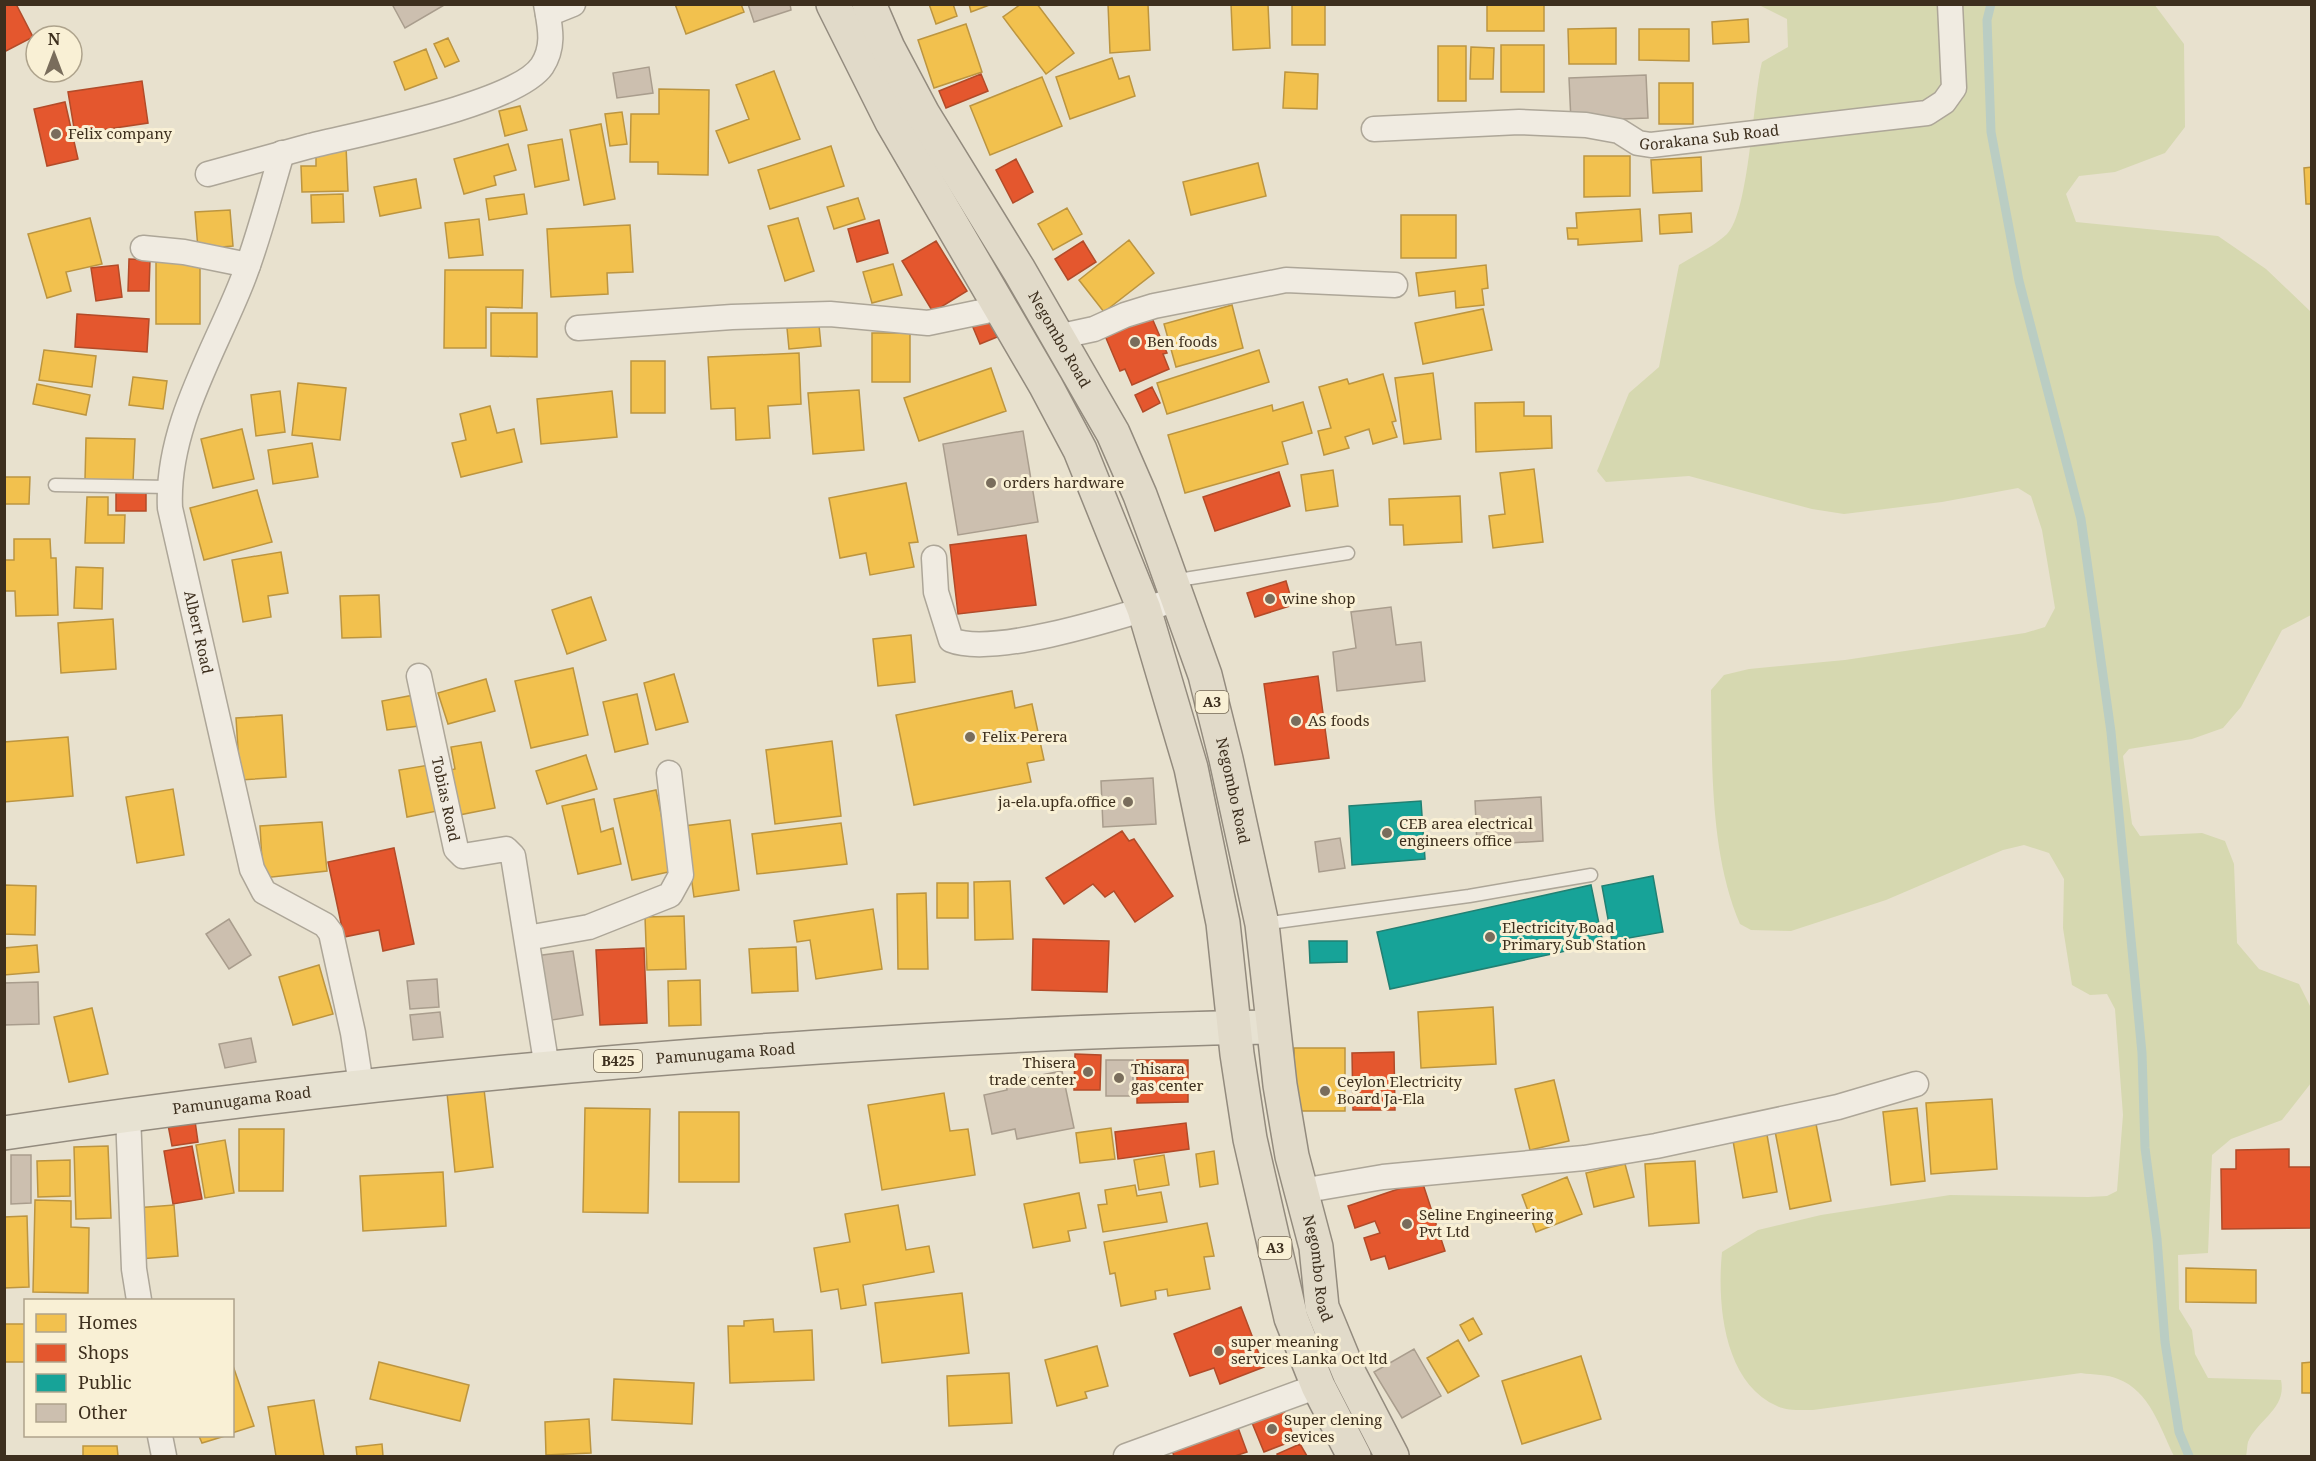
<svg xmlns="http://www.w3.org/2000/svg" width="2316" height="1461" font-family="'Noto Serif',serif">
<rect width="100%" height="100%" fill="#e8e1ce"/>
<path fill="#d6d8b0" d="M2154,4L2184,44L2185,127L2165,153L2115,172L2079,176L2066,194L2076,222L2218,236L2266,269L2311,312V615L2282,630L2241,707L2223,728L2192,739L2129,749L2123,756L2132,824L2140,836L2202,833L2225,841L2234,864L2237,943L2259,969L2299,984L2311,1008V1083L2282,1120L2231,1139L2212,1155L2208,1253L2178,1255L2179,1309L2192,1330L2195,1354L2208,1378L2281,1380C2287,1409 2258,1419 2248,1442C2247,1446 2247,1452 2246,1456H2174C2160,1428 2150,1391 2118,1379C2108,1374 2093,1375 2081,1373L1813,1410C1802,1410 1786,1411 1777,1406C1723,1382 1717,1303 1722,1252L1758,1230L1821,1215L1950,1195L2088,1197L2107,1196L2117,1191L2123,1115L2115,1009L2107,994L2090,995L2072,985L2063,928L2064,879L2049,853L2024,845L2003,850L1886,900L1791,931L1751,930L1740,924C1710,854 1712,765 1711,690L1724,675L1749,669L1845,660L2025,633L2045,627L2055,608L2042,530L2031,496L2018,488L1942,502L1844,514L1812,509L1689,476L1606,482L1597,471L1629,393L1659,367L1679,265C1695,255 1713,247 1727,234C1749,213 1753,97 1762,62L1788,47L1787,19L1759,5Z"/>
<path fill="#f2c14e" stroke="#bc9540" stroke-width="1.5" d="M675,4H741L744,12L686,34Z
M929,4H953L957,16L936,24Z
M969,4H992L971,12Z
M1021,4H1037L1074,53L1046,74L1003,17Z
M1108,4H1148L1150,50L1110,53Z
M1231,4H1268L1270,48L1233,50Z
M1292,4H1325V45H1292Z
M1487,4H1544V31H1487Z
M1748,19L1749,42L1713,44L1712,22Z
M966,24L982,72L934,88L918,40Z
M1616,28V64H1569L1568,29Z
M1639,29H1689V61L1639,60Z
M448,38L459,61L445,67L434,44Z
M1501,45H1544V92H1501Z
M1438,46H1466V101H1438Z
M1471,47L1494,48L1493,79H1470Z
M426,49L437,78L405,90L394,62Z
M1112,58L1119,79L1129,76L1135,96L1070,119L1056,77Z
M774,71L800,139L729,163L716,131L749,119L736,85Z
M1285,72L1318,74L1317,109L1283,108Z
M1042,77L1062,126L990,155L970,106Z
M1659,83H1693V124H1659Z
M659,89L709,90L708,175L658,174V162H630L631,114H659Z
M520,106L527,130L505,136L499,111Z
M622,112L627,144L610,146L605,114Z
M601,124L615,199L584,205L570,130Z
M562,139L569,180L535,187L528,145Z
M508,144L516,170L494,176L496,185L464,194L454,159Z
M346,146L348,191L302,192L301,166H316V148Z
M831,146L844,186L770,209L758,170Z
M1584,156H1630V196L1584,197Z
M1701,157L1702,191L1653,193L1651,160Z
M1258,163L1266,196L1191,215L1183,182Z
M2312,167V204H2306L2304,168Z
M416,179L421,208L380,216L374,187Z
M343,194L344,222L312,223L311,195Z
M524,194L527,214L489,220L486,199Z
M858,198L865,219L834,229L827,207Z
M1067,208L1082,234L1053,250L1038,224Z
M1640,209L1642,241L1578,245V239H1568L1567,228H1577L1576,213Z
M230,210L233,246L198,249L195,212Z
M1691,213L1692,232L1660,234L1659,215Z
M1401,215H1456V258H1401Z
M90,218L102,264L66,272L71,291L47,298L28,234Z
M798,218L814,271L785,281L768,226Z
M479,219L483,255L449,258L445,223Z
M630,225L633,272L607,273L608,294L551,297L547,229Z
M1129,240L1154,273L1104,312L1079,280Z
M156,262L200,263V324H156Z
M893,264L902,295L872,303L863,272Z
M1486,265L1488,288L1482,289L1484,305L1456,308L1455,291L1419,296L1416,273Z
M445,270H523L522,308L486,307V348H444Z
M1232,305L1243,348L1176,367L1164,324Z
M1483,309L1492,350L1423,364L1415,323Z
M491,313H537V357L491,356Z
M819,325L821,346L789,349L787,328Z
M872,333H910V382H872Z
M44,350L96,356L92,387L39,380Z
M1259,350L1269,382L1167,414L1157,383Z
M799,353L801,404L768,406L770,438L736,440L735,408L711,409L708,357Z
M631,361H665V413H631Z
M991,368L1006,411L919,441L904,398Z
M1433,373L1441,439L1404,444L1395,378Z
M1383,374L1396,421L1392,422L1397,437L1373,444L1369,429L1345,437L1349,448L1324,455L1318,431L1331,428L1319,387L1347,379L1349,384Z
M133,377L167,381L163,409L129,405Z
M298,383L346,388L340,440L292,435Z
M37,384L90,395L86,415L33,404Z
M859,390L864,450L813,454L808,393Z
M280,391L285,432L256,436L251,395Z
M612,391L617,437L541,444L537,399Z
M1303,402L1312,433L1282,442L1288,464L1185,493L1168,435L1272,405L1273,411Z
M1524,402V416H1551L1552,448L1476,452L1475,403Z
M490,406L497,433L514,429L522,462L461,477L452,443L466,440L460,414Z
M242,429L254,479L213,488L201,439Z
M86,438L135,439L133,482L85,480Z
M312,443L318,477L273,484L268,450Z
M1534,469L1543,542L1493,548L1489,516L1505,514L1500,473Z
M1333,470L1338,506L1306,511L1301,475Z
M4,477H30L29,504H4Z
M906,483L918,542L909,543L914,567L870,575L866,553L840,558L829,498Z
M257,490L272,542L204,560L190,508Z
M1460,496L1462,542L1404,545L1403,525H1390L1389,499Z
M87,497H108V515H125L124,543H85Z
M14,539H50L51,558H56L58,615L16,616L15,591H4V560H14Z
M281,552L288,593L268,596L271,617L243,622L232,560Z
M76,567L103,568L102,609L74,608Z
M379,595L381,637L342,638L340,596Z
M591,597L606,640L567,654L552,610Z
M113,619L116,669L61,673L58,623Z
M911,635L915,682L878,686L873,639Z
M573,668L588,735L531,748L515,681Z
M674,674L688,722L656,730L644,683Z
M486,679L495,711L448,724L438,693Z
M1012,691L1015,708L1032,704L1044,760L1027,763L1031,782L914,805L896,715Z
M637,694L648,744L615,752L603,702Z
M414,695L419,726L387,730L382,701Z
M282,715L286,777L240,780L236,718Z
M68,737L73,796L4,802V742Z
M832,741L841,816L775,824L766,750Z
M481,742L495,808L454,816L446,771L455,769L451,747Z
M586,755L597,789L547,804L536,771Z
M429,765L437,811L407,817L399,770Z
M173,789L184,855L137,863L126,797Z
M656,790L673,871L632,880L614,799Z
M594,799L601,832L613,828L621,864L578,874L562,806Z
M730,820L739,890L694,897L684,826Z
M322,822L327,871L263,878L260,826Z
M841,823L847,864L757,874L752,834Z
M1010,881L1013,939L975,940L974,882Z
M937,883H968V918H937Z
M4,885L36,886L35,935L4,934Z
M926,893L928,969H898L897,894Z
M873,909L882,969L816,979L810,940L797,942L794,921Z
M684,916L686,969L647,970L645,917Z
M37,945L39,972L4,975V948Z
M796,947L798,991L752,993L749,949Z
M319,965L333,1014L293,1025L279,977Z
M700,980L701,1025L669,1026L668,981Z
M1493,1007L1496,1064L1421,1068L1418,1012Z
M92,1008L108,1074L69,1082L54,1017Z
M1294,1048H1345V1111H1294Z
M1554,1080L1569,1141L1530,1150L1515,1089Z
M484,1089L493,1167L455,1172L447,1093Z
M944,1093L950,1131L968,1129L975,1175L882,1190L868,1105Z
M1992,1099L1997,1169L1931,1174L1926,1103Z
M585,1108L650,1109L648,1213L583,1212Z
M1917,1108L1925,1181L1891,1185L1883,1112Z
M679,1112H739V1182H679Z
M1816,1124L1831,1201L1790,1209L1775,1131Z
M1111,1128L1115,1159L1080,1163L1076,1133Z
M239,1129H284L283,1191H239Z
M1766,1129L1777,1192L1743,1198L1732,1135Z
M225,1140L234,1193L205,1198L196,1145Z
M108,1146L111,1218L76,1219L74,1147Z
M1214,1151L1218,1184L1200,1187L1196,1154Z
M1164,1155L1169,1185L1139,1190L1134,1160Z
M70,1160V1196L38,1197L37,1161Z
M1695,1161L1699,1223L1649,1226L1645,1164Z
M1625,1164L1634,1197L1594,1207L1586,1173Z
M443,1172L446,1226L363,1231L360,1176Z
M1567,1177L1582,1214L1536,1232L1522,1195Z
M1135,1185L1137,1196L1161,1192L1167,1222L1103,1232L1098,1205L1107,1204L1105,1190Z
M1079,1193L1086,1228L1068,1231L1070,1241L1033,1248L1024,1204Z
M35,1200L71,1201V1227L89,1228L88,1293L33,1292Z
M174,1205L178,1256L139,1259L135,1208Z
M898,1205L906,1250L929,1246L934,1272L863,1285L866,1305L841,1309L838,1289L821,1292L814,1248L850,1242L845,1214Z
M27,1216L29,1287L4,1288V1217Z
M1207,1223L1214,1256L1204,1257L1210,1289L1168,1296L1167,1289L1155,1291L1156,1299L1121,1306L1115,1273L1110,1274L1104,1242Z
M2186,1268L2256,1270V1303L2186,1302Z
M962,1293L969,1353L882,1363L875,1303Z
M1473,1318L1482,1334L1469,1341L1460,1325Z
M773,1319L774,1332L812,1330L814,1380L730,1383L728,1326H744V1321Z
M4,1324H26V1362H4Z
M1458,1340L1479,1376L1448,1393L1427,1358Z
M1097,1346L1108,1386L1085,1392L1087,1398L1057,1406L1045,1360Z
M1581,1356L1601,1419L1522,1444L1502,1381Z
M379,1362L469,1385L460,1421L370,1399Z
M2312,1362V1393H2302V1363Z
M232,1363L254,1426L232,1433Z
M1009,1373L1012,1423L949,1426L947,1376Z
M614,1379L694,1383L692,1424L612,1420Z
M314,1400L324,1456H276L268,1407Z
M589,1419L591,1453L546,1455L545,1422Z
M199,1436H225L202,1443Z
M382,1444L383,1456H357L356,1447Z
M83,1446H117L118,1456H83Z"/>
<path fill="#e4572e" stroke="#b24b29" stroke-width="1.5" d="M4,4H16L33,37L4,52Z
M981,74L988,91L946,108L939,91Z
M142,81L148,123L75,134L68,92Z
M65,102L78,159L47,166L34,109Z
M1016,159L1033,192L1013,203L996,170Z
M879,220L888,253L857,262L848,229Z
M936,241L967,291L933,312L902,261Z
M1083,241L1096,262L1068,280L1055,259Z
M129,259L150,260L149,291H128Z
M118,265L122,297L96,301L91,268Z
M1149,311L1167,353L1163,354L1169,369L1132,385L1125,369L1120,371L1103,331Z
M77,314L149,319L147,352L75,347Z
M989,318L997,337L980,344L972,325Z
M1152,387L1160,403L1143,412L1135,395Z
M1279,472L1290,506L1215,531L1203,497Z
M116,490H146V511H116Z
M1026,535L1036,605L958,614L950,545Z
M1286,581L1293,605L1255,617L1247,593Z
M1318,676L1329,758L1275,765L1264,684Z
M1122,831L1129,841L1134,839L1173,896L1135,922L1114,891L1105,897L1093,884L1064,904L1046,878Z
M394,848L414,944L383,951L379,930L344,937L328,862Z
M1033,939L1109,941L1107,992L1032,990Z
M644,948L647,1023L600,1025L596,950Z
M1394,1052L1395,1110H1353L1352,1053Z
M1075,1054L1101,1055L1100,1090H1074Z
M1137,1060H1188V1102L1137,1103Z
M195,1121L198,1142L172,1146L168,1125Z
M1186,1123L1189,1149L1118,1159L1115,1132Z
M192,1146L202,1199L173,1204L164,1151Z
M2289,1149V1167H2312V1228L2222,1229L2221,1169H2236V1150Z
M1422,1181L1445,1251L1389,1269L1385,1256L1371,1260L1364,1238L1380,1233L1375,1221L1355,1228L1348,1206Z
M1241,1307L1264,1367L1220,1384L1214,1368L1190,1376L1174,1334Z
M1282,1405L1295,1440L1264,1452L1250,1418Z
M1237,1425L1247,1452L1235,1456H1174L1171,1448Z
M1300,1444L1307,1456H1278L1277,1454Z"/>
<path fill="#17a398" stroke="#228073" stroke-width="1.5" d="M1421,801L1425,859L1352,865L1349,806Z
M1653,876L1663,932L1612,941L1602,886Z
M1591,885L1603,943L1390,989L1377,932Z
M1309,941H1347V962L1310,963Z"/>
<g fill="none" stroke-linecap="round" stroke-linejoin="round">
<path stroke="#bacdc3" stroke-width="9" d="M1991,4L1987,20L1991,132L2019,281L2081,519L2111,732L2142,1053L2145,1148L2157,1239L2165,1342L2179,1432L2189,1456"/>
</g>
<path fill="#ccbfaf" stroke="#a99d8d" stroke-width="1.5" d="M392,4H446L405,28Z
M748,4H790L791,10L754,22Z
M649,67L653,93L617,98L613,73Z
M1646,75L1648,118L1571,121L1569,78Z
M1023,431L1038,522L958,535L943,444Z
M1391,607L1396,645L1421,642L1425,681L1337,691L1333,652L1356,648L1351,612Z
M1153,778L1156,824L1103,827L1101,781Z
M1541,797L1543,841L1477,845L1475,801Z
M1340,838L1345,868L1319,872L1315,842Z
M229,919L251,955L229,969L206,934Z
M573,951L583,1015L546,1021L535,956Z
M437,979L439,1007L410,1009L407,981Z
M38,982L39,1024L4,1025V983Z
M440,1012L443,1037L413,1040L410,1015Z
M251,1038L256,1062L225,1068L219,1044Z
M1106,1060H1133V1096H1106Z
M1062,1071L1074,1128L1017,1139L1015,1129L992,1134L984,1095L1007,1090L1006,1082Z
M11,1155H31V1203L11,1204Z
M1414,1349L1441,1396L1402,1418L1374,1372Z"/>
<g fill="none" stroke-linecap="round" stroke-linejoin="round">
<g stroke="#ada698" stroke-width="15">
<path id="service" d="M55,485L169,487
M1172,581L1348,553
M1263,924L1469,896L1591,875"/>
</g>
<g stroke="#ada698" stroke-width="27">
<g id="minor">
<path d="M548,14L573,4"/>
<path id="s1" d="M1374,129L1519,122L1586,125L1619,131L1638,143L1651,145L1927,113L1944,102L1954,88L1950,4"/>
<path id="s2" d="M282,153C269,196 258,242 241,284C213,354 166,429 170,508L252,869L264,892L325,925L331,933L353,1033L361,1085"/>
<path d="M208,174C242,165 276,155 310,146C358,134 516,104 542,66C555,46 550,27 546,4"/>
<path d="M143,248L184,252L248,265"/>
<path d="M578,328L732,317L830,314L928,323L1000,308"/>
<path d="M1057,337L1094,329L1125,315L1154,306L1286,280L1395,285"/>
<path d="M934,558L936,592L951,640C995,658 1128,614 1178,599"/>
<path id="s3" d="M419,676L456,849L463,856L506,849L513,856L547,1068"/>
<path d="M527,938L589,927L670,895L681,875L669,773"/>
<path d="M128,1114L134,1269L139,1300"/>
<path d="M1301,1191L1383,1177L1584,1158L1656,1146L1838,1107L1916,1084"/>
<path d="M160,1436L164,1456"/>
<path d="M1126,1456L1318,1386"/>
</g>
</g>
<g stroke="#938b7e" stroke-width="36">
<g id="primary">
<path id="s4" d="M4,1133C275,1092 546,1065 819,1047C970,1037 1121,1029 1272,1027"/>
</g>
</g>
<g stroke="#938b7e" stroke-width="36">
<g id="trunk">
<path d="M833,4L892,122L1046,386L1080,450L1144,609L1191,768L1223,923L1237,1054L1250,1139L1291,1318L1318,1386L1354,1456"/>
<path id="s5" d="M869,4L888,48L923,114L1019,270L1113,433L1140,495L1161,552L1205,675L1226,759L1262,924L1280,1085L1292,1156L1316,1247L1322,1307L1350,1375L1392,1456"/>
</g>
</g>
<use href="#service" stroke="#f0ebe1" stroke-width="12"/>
<use href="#minor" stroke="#f0ebe1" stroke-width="24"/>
<use href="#primary" stroke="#e7e2d2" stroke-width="33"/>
<use href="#trunk" stroke="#e1dac9" stroke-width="33"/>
</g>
<g fill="#796d5c" stroke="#f9f0d5" stroke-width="2">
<circle cx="56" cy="134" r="6"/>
<circle cx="1135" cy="342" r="6"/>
<circle cx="991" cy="483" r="6"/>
<circle cx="1270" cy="599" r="6"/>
<circle cx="1296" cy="721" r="6"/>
<circle cx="970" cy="737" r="6"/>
<circle cx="1128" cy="802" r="6"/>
<circle cx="1387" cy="833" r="6"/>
<circle cx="1490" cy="937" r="6"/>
<circle cx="1088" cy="1072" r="6"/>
<circle cx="1119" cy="1078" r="6"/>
<circle cx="1325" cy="1091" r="6"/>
<circle cx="1407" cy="1224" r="6"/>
<circle cx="1219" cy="1351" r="6"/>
<circle cx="1272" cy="1429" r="6"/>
</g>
<g text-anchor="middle" stroke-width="6" stroke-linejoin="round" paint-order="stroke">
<g fill="#f9f0d5" stroke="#756955" stroke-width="1.5">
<rect x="1195.5" y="691" width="33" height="22" rx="4.5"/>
<rect x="594" y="1050" width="48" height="22" rx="4.5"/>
<rect x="1258.5" y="1237" width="33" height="22" rx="4.5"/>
</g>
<g font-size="14" font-weight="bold" fill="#3d2f1e">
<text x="1212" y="707">A3</text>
<text x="618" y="1066">B425</text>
<text x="1275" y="1253">A3</text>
</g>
<g font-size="15" fill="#3d2f1e" stroke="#f9f0d5" text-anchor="start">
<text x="68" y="139">Felix company</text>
<text x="1147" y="347">Ben foods</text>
<text x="1003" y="488">orders hardware</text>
<text x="1282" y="604">wine shop</text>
<text x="1308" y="726">AS foods</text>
<text x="982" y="742">Felix Perera</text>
<text x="1116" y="807" text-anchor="end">ja-ela.upfa.office</text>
<text x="1399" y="829">CEB area electrical<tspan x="1399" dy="17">engineers office</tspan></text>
<text x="1502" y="933">Electricity Boad<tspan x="1502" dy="17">Primary Sub Station</tspan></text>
<text x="1076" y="1068" text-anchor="end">Thisera<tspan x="1076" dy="17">trade center</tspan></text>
<text x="1131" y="1074">Thisara<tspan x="1131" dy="17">gas center</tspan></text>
<text x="1337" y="1087">Ceylon Electricity<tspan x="1337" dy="17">Board Ja-Ela</tspan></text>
<text x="1419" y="1220">Seline Engineering<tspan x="1419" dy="17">Pvt Ltd</tspan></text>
<text x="1231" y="1347">super meaning<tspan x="1231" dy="17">services Lanka Oct ltd</tspan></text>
<text x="1284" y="1425">Super clening<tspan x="1284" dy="17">sevices</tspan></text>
</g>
<g font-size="15" fill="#3d2f1e" stroke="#f9f0d5">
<text dy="5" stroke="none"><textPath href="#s1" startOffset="340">Gorakana Sub Road</textPath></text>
<text dy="5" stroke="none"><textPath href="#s5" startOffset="386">Negombo Road</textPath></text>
<text dy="5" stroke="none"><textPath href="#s2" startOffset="502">Albert Road</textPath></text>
<text dy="5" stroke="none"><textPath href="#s5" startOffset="872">Negombo Road</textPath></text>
<text dy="5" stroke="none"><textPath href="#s3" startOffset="126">Tobias Road</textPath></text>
<text dy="5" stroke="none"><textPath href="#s4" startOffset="726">Pamunugama Road</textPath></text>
<text dy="5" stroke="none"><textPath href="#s4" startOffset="240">Pamunugama Road</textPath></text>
<text dy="5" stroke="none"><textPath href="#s5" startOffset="1358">Negombo Road</textPath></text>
</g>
</g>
<rect width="2316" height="1461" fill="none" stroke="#3d2f1e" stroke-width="12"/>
<rect x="24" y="1299" width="210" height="138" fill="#f9f0d5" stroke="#aea38c" stroke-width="1.5"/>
<rect x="36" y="1314" width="30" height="18" fill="#f2c14e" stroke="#aea38c" stroke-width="1.5"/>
<text x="78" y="1329" font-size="18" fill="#3d2f1e">Homes</text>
<rect x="36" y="1344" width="30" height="18" fill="#e4572e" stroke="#aea38c" stroke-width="1.5"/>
<text x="78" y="1359" font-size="18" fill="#3d2f1e">Shops</text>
<rect x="36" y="1374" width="30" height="18" fill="#17a398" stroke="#aea38c" stroke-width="1.5"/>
<text x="78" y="1389" font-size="18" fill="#3d2f1e">Public</text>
<rect x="36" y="1404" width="30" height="18" fill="#ccbfaf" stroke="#aea38c" stroke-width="1.5"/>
<text x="78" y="1419" font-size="18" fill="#3d2f1e">Other</text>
<g transform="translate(54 54)"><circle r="28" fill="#f9f0d5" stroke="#aea38c" stroke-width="1.5"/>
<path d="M0-4.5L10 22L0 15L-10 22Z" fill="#796d5c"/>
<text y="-9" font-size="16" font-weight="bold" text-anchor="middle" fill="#3d2f1e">N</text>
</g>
</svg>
